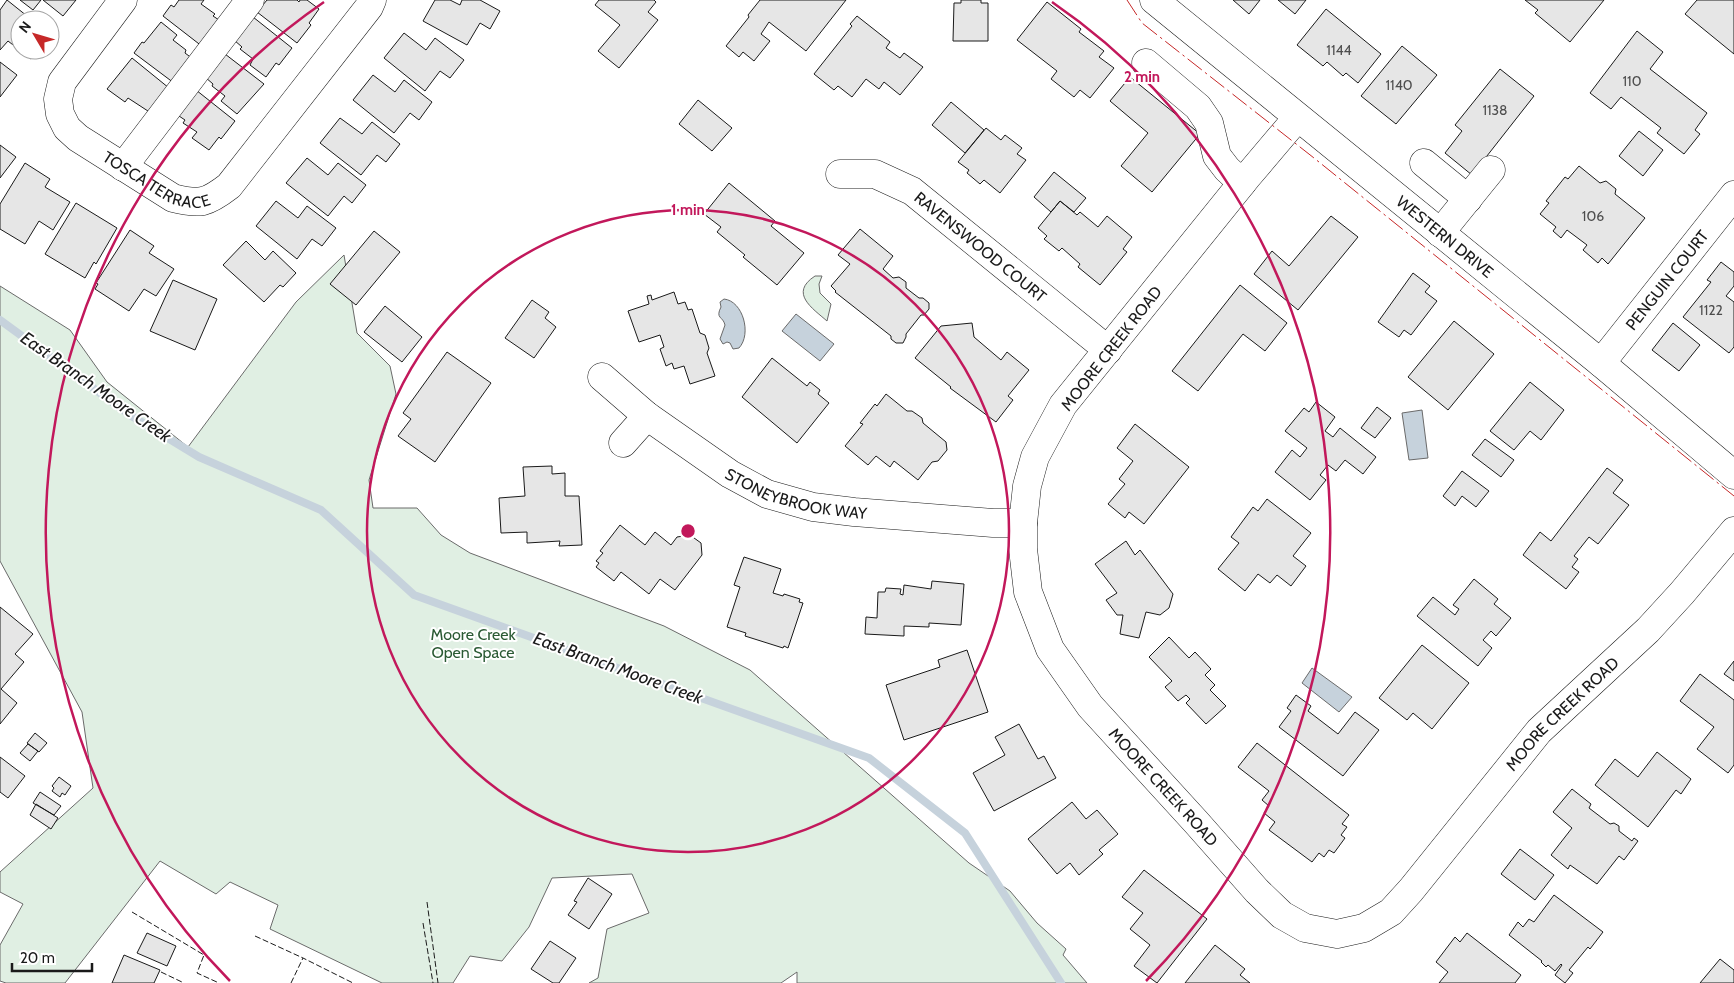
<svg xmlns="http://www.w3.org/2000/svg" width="1734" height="983" font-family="Cabin,sans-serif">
<rect width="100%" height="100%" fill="#fff"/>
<path fill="#e0efe3" stroke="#6a6a6a" d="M344,255L357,333L390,366L396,394L369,480L373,508H417L441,535L470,553L664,626L750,670L969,863L1010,891L1037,923L1066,949L1063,955L1087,983H797V972L781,983H589L598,978L607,929L649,913L632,874L552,878L529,927L502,961L470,956L453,983H382L270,929L278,905L230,882L216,894L160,861L65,983H6L0,981V945L23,904L0,892V872L93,788L82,712L0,561V286L70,330L107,382L188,447L296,302Z
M815,276H822L819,284L820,293L831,304L827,321C812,308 789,293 815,276Z"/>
<path fill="#c6d2dc" stroke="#6a6a6a" d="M724,299C743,301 752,334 739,348L733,349L730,343L727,342L723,344L720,339L725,325C723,316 715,319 721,307L720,302Z
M796,314L834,344L820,361L782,331Z
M1422,410L1428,458L1409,460L1402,413Z
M1312,668L1352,697L1339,712L1302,683Z"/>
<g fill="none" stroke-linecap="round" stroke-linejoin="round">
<path stroke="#c6d2dc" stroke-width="8" d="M0,320L130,415L199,457L321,510L414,595L869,758L965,833L1061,983"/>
</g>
<path fill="#e6e6e6" stroke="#1a1a1a" d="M7,0L32,20H20V50H38L31,59L8,41L0,50V10Z
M20,0H41L33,10Z
M43,0H76L63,16Z
M179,0H204L201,4L215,14L213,16L222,22L203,47L163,16L171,5L174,7Z
M267,0H297L299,2L300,0H307L319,9L309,23L311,25L297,43L257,12Z
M435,0H450L460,5L462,0H480L500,11L490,29L480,23L467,45L423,21Z
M599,0H654L656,2L648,12L658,20L619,68L598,51L620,25L595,5Z
M760,0H846L806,51L769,22L761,34L770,41L754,61L743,52L739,57L726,46L749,17L748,15Z
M961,0H981V3H988V41H953L954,3H961Z
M1233,0H1260L1249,14Z
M1278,0H1306L1295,14Z
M1525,0H1604L1570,42L1535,13L1538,10Z
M1697,0H1734V54L1685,14Z
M1047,2L1081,29L1079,32L1104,51L1099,57L1114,68L1090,98L1080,90L1074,97L1051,79L1057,71L1017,40Z
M1326,9L1381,54L1358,83L1346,73L1343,76L1327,62L1323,66L1297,45Z
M857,16L890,42L886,48L900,58L904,53L923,67L900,95L884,82L879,89L866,79L852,97L838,86L834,90L814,74L852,26L850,24Z
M253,17L292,48L279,65L276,63L266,77L250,65L253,59L240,49L242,47L234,40Z
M161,22L177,35L173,40L186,50L185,53L193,59L174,83L134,53L142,42L144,43Z
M1637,31L1663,52L1650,69L1707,113L1695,130L1700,134L1684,154L1657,133L1661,128L1621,97L1611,109L1590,93Z
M404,33L426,50L435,38L464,60L450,78L440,71L425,91L384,58Z
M1402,46L1437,75L1396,124L1361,96Z
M225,54L264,84L237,114L221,101L225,96L212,86L213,84L205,77Z
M132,58L169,88L151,113L128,98L125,102L107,89Z
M0,62L17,75L0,97Z
M1500,69L1534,96L1472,175L1445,153L1462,131L1455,125Z
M373,75L395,92L404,80L432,102L419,120L410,113L394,133L353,100Z
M1130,77L1200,134L1152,192L1121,166L1148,133L1110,101Z
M196,90L235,121L221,139L219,137L209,150L192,138L197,132L183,123L185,120L176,114Z
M698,100L732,128L712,151L679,124Z
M951,102L984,130L965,153L932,125Z
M340,118L362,134L372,122L400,144L386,162L377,155L361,175L320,143Z
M986,128L1001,140L1005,135L1022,148L1017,154L1026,160L1000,193L984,180L980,184L967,173L969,170L958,162Z
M1639,131L1663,150L1643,176L1619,156Z
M0,145L16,157L0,178Z
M307,158L328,175L338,163L366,185L352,203L344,196L328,216L286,183Z
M25,163L50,179L45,187L70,202L53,230L39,221L25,244L0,229V204Z
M1579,166L1600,183L1606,181L1616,189L1615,194L1645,218L1608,264L1602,258L1598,263L1583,250L1587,245L1567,230L1561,238L1553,231L1556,227L1540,214L1549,203L1546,201L1565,177L1568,179Z
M1054,172L1086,198L1074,212L1060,201L1051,212L1034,197Z
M729,183L775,221L771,226L804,253L777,285L743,257L745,255L717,232L721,227L704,214Z
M276,201L298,218L307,206L336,228L322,246L312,239L297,259L256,226Z
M1060,201L1077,215L1080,212L1098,227L1107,216L1132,237L1123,249L1127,252L1100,285L1078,267L1080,264L1062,248L1059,251L1044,239L1047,236L1038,228Z
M76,203L117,228L96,264L94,262L85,278L45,254Z
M1331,216L1358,237L1298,310L1254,274L1272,251L1289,266Z
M860,229L893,256L883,269L893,278L899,277L906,282V288L919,298H923L929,303V309L924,315H921L906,334V337L903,343H896L891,339V336L835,292L836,291L831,286L850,264L838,255Z
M130,230L154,246L149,253L174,269L156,296L144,289L129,311L95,289L98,284L96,283Z
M374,231L400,252L356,305L330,284Z
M246,241L265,260L273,251L296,273L283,287L280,285L264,302L223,265Z
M1721,262L1734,272V286L1726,296L1734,302V347L1729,353L1683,317L1711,282L1707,280Z
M1413,273L1430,286L1425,292L1437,301L1411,335L1404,330L1399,337L1378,322Z
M173,280L217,299L195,350L150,331Z
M1240,285L1287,323L1265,351L1243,334L1198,391L1172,371Z
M674,292L678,304L685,302L688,310L692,309L700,333L705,335L709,348L707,353L715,376L690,384L684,366L674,369L672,363L666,366L660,349L664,347L660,335L639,342L628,311L649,304L647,296L651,295L652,300Z
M532,300L549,312L545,318L556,327L534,358L505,338Z
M385,306L422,337L402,362L364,332Z
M1454,321L1494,354L1448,410L1408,377Z
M972,323L974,337L1001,360L1007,352L1029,370L1008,396L1013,400L996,422L950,388L951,387L915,358L941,326Z
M1673,323L1700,345L1679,371L1652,350Z
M447,352L491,383L435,462L398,436L411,419L403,413Z
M772,358L807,386L810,382L820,390L818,394L829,403L797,443L742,397Z
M1530,382L1564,410L1541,440L1530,431L1514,450L1490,431Z
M886,394L907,411H912L922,418L923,423L946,442L947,450L938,461L932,462L918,480L894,461L890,467L876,456L868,465L845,446L863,424L860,423L875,404L877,406Z
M1316,402L1335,417L1325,431L1333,437L1340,428L1376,457L1363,474L1345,460L1336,471L1328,465L1320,475L1326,480L1310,500L1275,472L1292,450L1300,457L1307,448L1285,431L1304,408L1309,412Z
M1377,407L1391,418L1375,438L1361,428Z
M1135,424L1189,467L1144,524L1129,512L1125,518L1108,504L1125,484L1119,479L1133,461L1117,448Z
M1485,439L1514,460L1501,477L1472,455Z
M552,466V474L565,473V496H579L582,545L559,546L560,541L527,543V532L501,533L499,498L525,496L523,467Z
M1607,468L1623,480L1613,493L1629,505L1598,544L1589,537L1574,556L1578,559L1572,567L1579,572L1566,589L1523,555L1540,532L1551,541Z
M1462,471L1489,491L1476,507L1462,496L1455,506L1443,496Z
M1267,499L1311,533L1293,556L1306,566L1291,586L1277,575L1270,583L1258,574L1245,591L1218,569L1239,543L1231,537L1253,507L1258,511Z
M620,525L645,545L655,532L671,545L677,537L690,535L701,543L702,555L675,590L660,579L649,594L621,572L614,581L596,567L599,563L596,561L603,553L600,551Z
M1126,541L1135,555L1140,550L1173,594L1169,608L1160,615L1146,612L1139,638L1120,634L1123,615H1117L1106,600L1117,593L1095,564Z
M744,557L781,569L773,593L783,596L784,594L800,599L799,602L803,603L788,648L784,646L783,648L745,636L746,633L727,627L740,587L734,585Z
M1474,579L1498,599L1494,604L1511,618L1496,636L1491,631L1483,640L1492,648L1478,666L1417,616L1433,597L1455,615L1459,609L1453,605Z
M932,581L964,584L961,625L929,623V627L904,626V636L865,634L866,617L877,618L878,592H885L886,588L901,589L900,594L903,595L904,585L931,589Z
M0,607L33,634L15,654L24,662L1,689L17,703L0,724Z
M1169,637L1189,658L1195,652L1211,669L1205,675L1215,685L1210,690L1226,706L1206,724L1186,703L1190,699L1186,695L1178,701L1165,687L1172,681L1149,657Z
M1422,645L1469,683L1432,729L1413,713L1407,720L1379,698Z
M967,650L988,712L904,740L886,685L940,667L938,660Z
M1734,661V681L1724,674Z
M1700,674L1734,700V765L1728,773L1697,749L1714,727L1680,701Z
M1296,695L1311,706L1308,711L1338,734L1355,712L1379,730L1343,776L1279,727L1291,711L1287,708Z
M1019,724L1038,759L1044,756L1056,778L994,811L973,773L1005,755L995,737Z
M35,733L47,743L39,752L27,743Z
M1257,743L1349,815L1342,824L1347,827L1341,835L1345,838L1334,853L1329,850L1324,857L1319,853L1312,862L1269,830L1275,822L1264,813L1269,806L1262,800L1269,791L1238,767Z
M28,744L38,751L30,761L20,753Z
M1657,752L1691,779L1681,794L1676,790L1648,827L1595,785L1615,759L1638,777Z
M0,757L25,776L8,798L0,792Z
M59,777L71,786L65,795L62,793L60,797L52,791L54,788L52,786Z
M1572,789L1591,804L1589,808L1610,824L1614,823L1619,826V831L1632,841L1634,838L1638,841L1624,860L1619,856L1597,884L1570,865L1568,869L1551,855L1572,828L1553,812Z
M40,792L61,806L54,815L33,803Z
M1072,802L1086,819L1097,810L1118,834L1099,850L1103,854L1079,875L1070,863L1057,874L1028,839Z
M36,804L58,818L51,829L30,815Z
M1520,849L1554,875L1535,900L1501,874Z
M1144,870L1207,919L1157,983L1134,966L1150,945L1130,929L1143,913L1122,897Z
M588,878L612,894L589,929L568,915L577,902L574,901Z
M1554,895L1603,932L1590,949L1588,947L1569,970L1573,973L1565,983L1555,975L1562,965L1561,964L1555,971L1548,965L1546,967L1541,962L1542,961L1509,935L1518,922L1523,927L1529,919L1534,922Z
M147,933L176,946L167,966L137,953Z
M1467,933L1521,975L1515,983H1439L1448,972L1436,962L1455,937L1460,942Z
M550,941L576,958L559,983H553L531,969Z
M1215,945L1245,969L1240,975L1250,983H1185Z
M124,955L160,970L154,983H112Z
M1720,959L1734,970V983H1700Z"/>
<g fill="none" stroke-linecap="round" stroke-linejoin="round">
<g stroke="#1a1a1a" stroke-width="29">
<g id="minor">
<path id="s1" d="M123,0L62,82L58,99L60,114L67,128L78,138L173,198C200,205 207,203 229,186L369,7L372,0"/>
<path id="s2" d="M1154,0L1601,363L1734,475"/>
<path d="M1146,63L1198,107L1209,123L1217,156L1227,169L1242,183"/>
<path id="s3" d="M1297,118L1247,177L1063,405L1035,457L1027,486L1023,523V549L1028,592L1050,649L1090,706L1196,822L1257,891L1282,915L1305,928L1337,934L1364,928L1391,912L1411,890L1539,731L1648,630L1682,593L1734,531"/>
<path d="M1424,163L1468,199"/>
<path d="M123,167L250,0"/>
<path id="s4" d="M840,174H875L912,191L1108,350"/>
<path d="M1440,233L1491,170"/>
<path id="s5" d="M1601,363L1734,195"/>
<path id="s6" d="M602,377L647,416L730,474L767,494L813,507L854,512L993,523H1023"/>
<path d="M623,443L647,416"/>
</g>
</g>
<use href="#minor" stroke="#fff" stroke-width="28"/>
<path stroke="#1a1a1a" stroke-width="1" stroke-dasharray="6 2.5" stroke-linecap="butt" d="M427,902L438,983
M132,912L204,955L197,973L219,983
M423,923L433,983
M255,936L303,958
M161,972L184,983
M291,983L303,958L353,983"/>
<path stroke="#c62828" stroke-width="1" stroke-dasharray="18 4 2.5 4" stroke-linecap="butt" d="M1127,0L1142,23L1314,158L1734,496"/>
</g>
<g fill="none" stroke="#c2185b" stroke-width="2.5">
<circle cx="688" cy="531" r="321"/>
<path d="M230 981A642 642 0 0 1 324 2M1052 2A642 642 0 0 1 1146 981"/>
</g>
<g text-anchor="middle" stroke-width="4" stroke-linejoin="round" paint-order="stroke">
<g font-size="14" fill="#4d4d4d">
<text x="1339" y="55">1144</text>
<text x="1632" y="86">110</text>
<text x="1399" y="90">1140</text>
<text x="1495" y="115">1138</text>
<text x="1593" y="221">106</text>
<text x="1711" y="315">1122</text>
</g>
<g font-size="16" fill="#1a1a1a" stroke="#fff">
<text dy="6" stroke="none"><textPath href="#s1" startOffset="256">TOSCA TERRACE</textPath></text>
<text dy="6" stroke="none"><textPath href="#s2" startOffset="375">WESTERN DRIVE</textPath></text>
<text dy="6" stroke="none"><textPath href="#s4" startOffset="164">RAVENSWOOD COURT</textPath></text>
<text dy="6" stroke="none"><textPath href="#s5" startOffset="106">PENGUIN COURT</textPath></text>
<text transform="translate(1111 348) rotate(-52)" y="6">MOORE CREEK ROAD</text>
<text dy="6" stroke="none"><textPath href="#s6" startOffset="231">STONEYBROOK WAY</textPath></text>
<text dy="6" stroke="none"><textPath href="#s3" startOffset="1361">MOORE CREEK ROAD</textPath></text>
<text dy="6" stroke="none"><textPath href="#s3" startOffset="806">MOORE CREEK ROAD</textPath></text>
</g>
<g font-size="16" fill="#2b5a34" stroke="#fff">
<text x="473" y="640">Moore Creek<tspan x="473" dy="18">Open Space</tspan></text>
</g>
<g font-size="18" font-style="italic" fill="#1a1a1a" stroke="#fff">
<text transform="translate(96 387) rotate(35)" y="6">East Branch Moore Creek</text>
<text transform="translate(618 668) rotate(20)" y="6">East Branch Moore Creek</text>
</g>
</g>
<circle cx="688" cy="531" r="8" fill="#c2185b" stroke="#fff" stroke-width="2.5"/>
<g font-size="15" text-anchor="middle" font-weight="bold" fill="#c2185b" stroke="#fff" stroke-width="4" stroke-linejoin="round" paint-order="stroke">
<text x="1142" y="82">2 min</text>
<text x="688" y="215">1 min</text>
</g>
<g transform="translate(35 35) rotate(308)"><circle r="24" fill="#ffffff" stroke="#a3a3a3"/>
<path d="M0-4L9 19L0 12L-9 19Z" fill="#c62828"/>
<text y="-8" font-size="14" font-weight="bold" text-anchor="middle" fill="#1a1a1a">N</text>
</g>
<path d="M12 963v8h80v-8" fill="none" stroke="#1a1a1a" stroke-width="2.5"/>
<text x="20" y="963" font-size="15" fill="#1a1a1a" stroke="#ffffff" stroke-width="4" paint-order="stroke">20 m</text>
</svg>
